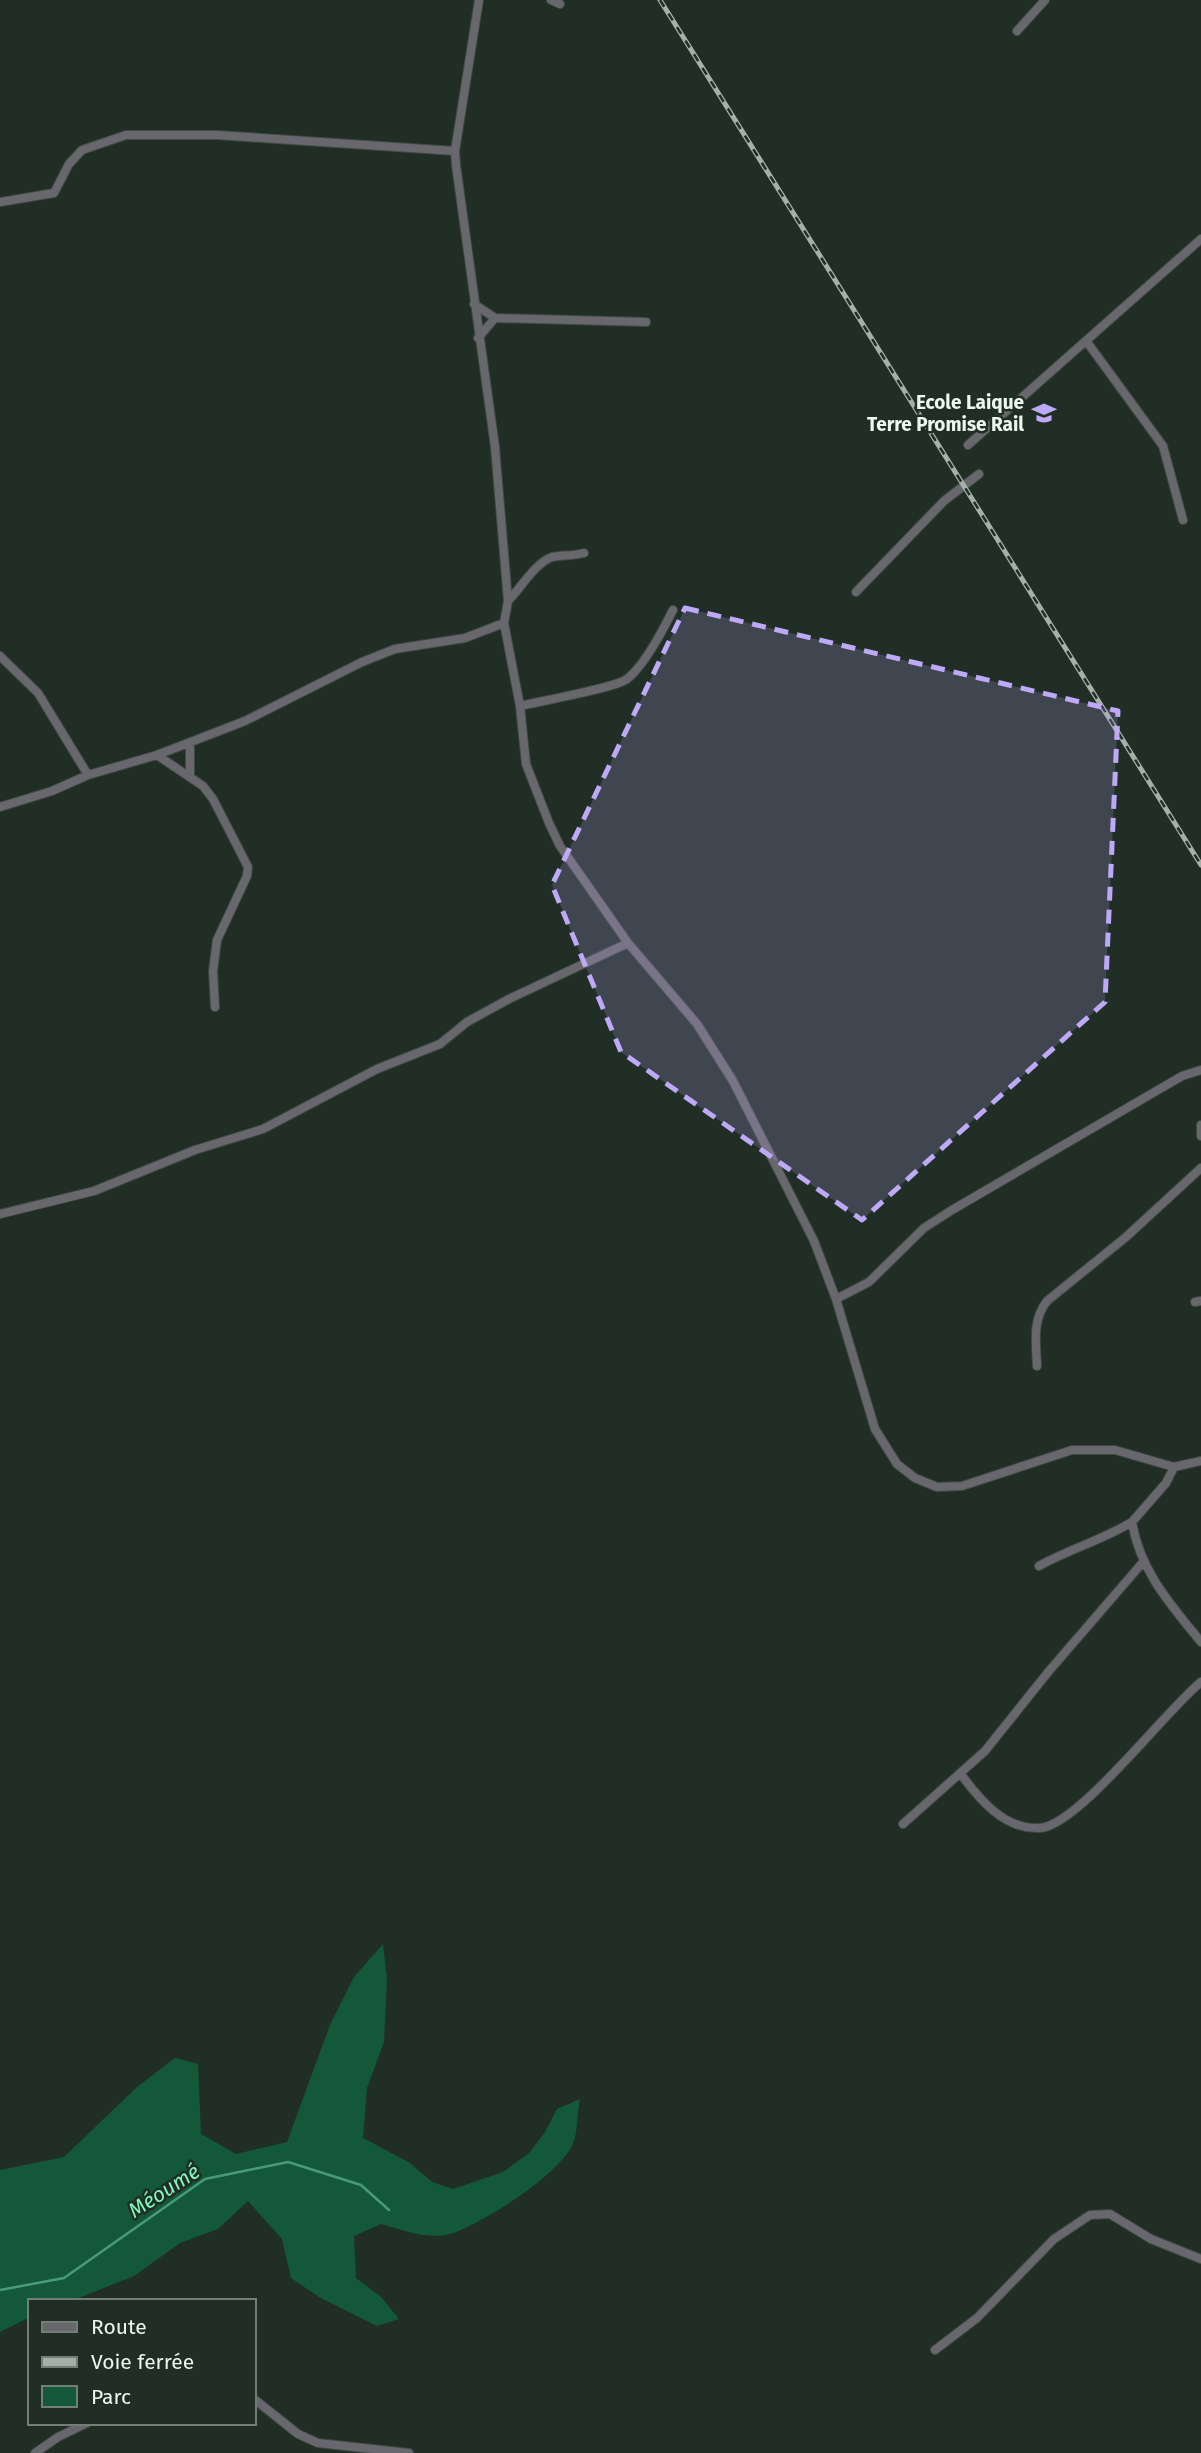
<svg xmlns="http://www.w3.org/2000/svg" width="1201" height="2453" font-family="'Fira Sans',sans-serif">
<rect width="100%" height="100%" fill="#212e26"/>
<path fill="#14583a" d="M383,1944L387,1978L384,2042L367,2088L363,2138L410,2163L432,2182L453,2189L503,2172L529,2153L545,2132L557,2109L580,2099C577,2112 578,2129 574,2141C564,2172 481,2225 450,2234C428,2240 402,2230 381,2224L354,2236L356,2278L381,2297L399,2319L377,2326L319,2297L291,2278L282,2239L248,2201L218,2229L180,2243L134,2276L71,2301H30V2317L0,2332V2170L64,2157L137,2087L175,2058L198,2064L201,2134L236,2154L287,2142L330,2025L354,1977Z"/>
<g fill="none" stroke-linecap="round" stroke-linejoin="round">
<path stroke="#489a7b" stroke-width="2.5" d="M0,2290L64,2278L205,2179L288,2162L361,2185L389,2210"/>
<g stroke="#3e4a42" stroke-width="10">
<path id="minor" d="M479,0L455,151L456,165L495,447L508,601L504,623L520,706L526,764L549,823L560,846L628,943L697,1024L733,1081L814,1241L836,1299L875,1429L897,1464L915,1478L937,1487L962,1486L1072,1450H1115L1174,1467L1201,1461
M551,0L560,4
M1017,31L1045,0
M0,202L54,193L69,164L82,150L126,135H217L455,151
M474,304L495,318L646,322
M478,338L495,318
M1087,342L1163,446L1183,520
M968,445L1201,239
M856,592L944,501L979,474
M508,601C521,588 535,563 552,557C561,555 573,556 584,553
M0,656L38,693L88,775
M520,706C541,701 615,688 627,679C644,666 663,630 673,610
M190,743V775
M157,755L203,786L213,799L248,867L247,876L217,940L213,971L215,1007
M0,807L52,791L88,775L157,755L245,721L362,662L395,649L465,638L504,623
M1201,1125V1136
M0,1214L94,1191L195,1150L263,1129L377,1069L440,1044L467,1022L509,999L628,943
M836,1299L869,1282L924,1228L952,1210L1182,1076L1201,1070
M1195,1302L1201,1301
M1037,1366C1036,1343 1032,1320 1047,1301L1126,1237L1201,1168
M1174,1467L1166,1483L1132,1522C1140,1571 1171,1605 1201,1642
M1039,1566C1070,1549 1102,1540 1132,1522
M960,1773C979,1799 1004,1830 1040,1828C1078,1826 1166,1710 1201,1682
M903,1824L985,1751L1049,1671L1144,1561
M935,2350L977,2318L1054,2239L1090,2215L1110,2214L1151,2239L1201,2259
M254,2399L298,2434L318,2443L409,2453
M35,2453L58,2437L87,2423"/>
</g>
<use href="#minor" stroke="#69676e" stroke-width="8"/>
<g stroke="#a6b0aa" stroke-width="5">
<path id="rail" d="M660,0L1201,865"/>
</g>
<use href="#rail" stroke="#212e26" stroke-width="2.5" stroke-dasharray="8" stroke-linecap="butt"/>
</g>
<path fill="#bda9f5" fill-opacity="0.2" stroke="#bda9f5" stroke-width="5" stroke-dasharray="14 9" stroke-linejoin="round" d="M685,608L1118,711L1105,1002L862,1220L621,1052L552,885Z"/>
<defs>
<g id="school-bare" transform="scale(1.89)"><path d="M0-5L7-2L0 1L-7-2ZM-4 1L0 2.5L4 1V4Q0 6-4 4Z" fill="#bda9f5" stroke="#212e26" stroke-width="2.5" paint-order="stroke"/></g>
</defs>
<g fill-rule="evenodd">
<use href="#school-bare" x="1044" y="413"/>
</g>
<g text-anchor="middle" stroke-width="5" stroke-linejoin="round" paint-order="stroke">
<g font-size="19" font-weight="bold" fill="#edf6f1" stroke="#212e26" text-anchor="end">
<text x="1024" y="409">Ecole Laique<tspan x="1024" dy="22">Terre Promise Rail</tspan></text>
</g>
<g font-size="21" font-style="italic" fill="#7ffabb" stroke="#212e26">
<text transform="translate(164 2191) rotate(-33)" y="7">Méoumé</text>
</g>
</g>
<rect x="28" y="2299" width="228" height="126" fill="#212e26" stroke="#737e77" stroke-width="2"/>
<rect x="42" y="2322" width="35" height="10" fill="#69676e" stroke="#737e77" stroke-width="2"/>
<text x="91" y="2334" font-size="21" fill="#edf6f1">Route</text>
<rect x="42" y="2357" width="35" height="10" fill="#a6b0aa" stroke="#737e77" stroke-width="2"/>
<text x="91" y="2369" font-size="21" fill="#edf6f1">Voie ferrée</text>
<rect x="42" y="2386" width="35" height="21" fill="#14583a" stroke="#737e77" stroke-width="2"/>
<text x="91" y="2404" font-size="21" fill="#edf6f1">Parc</text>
</svg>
